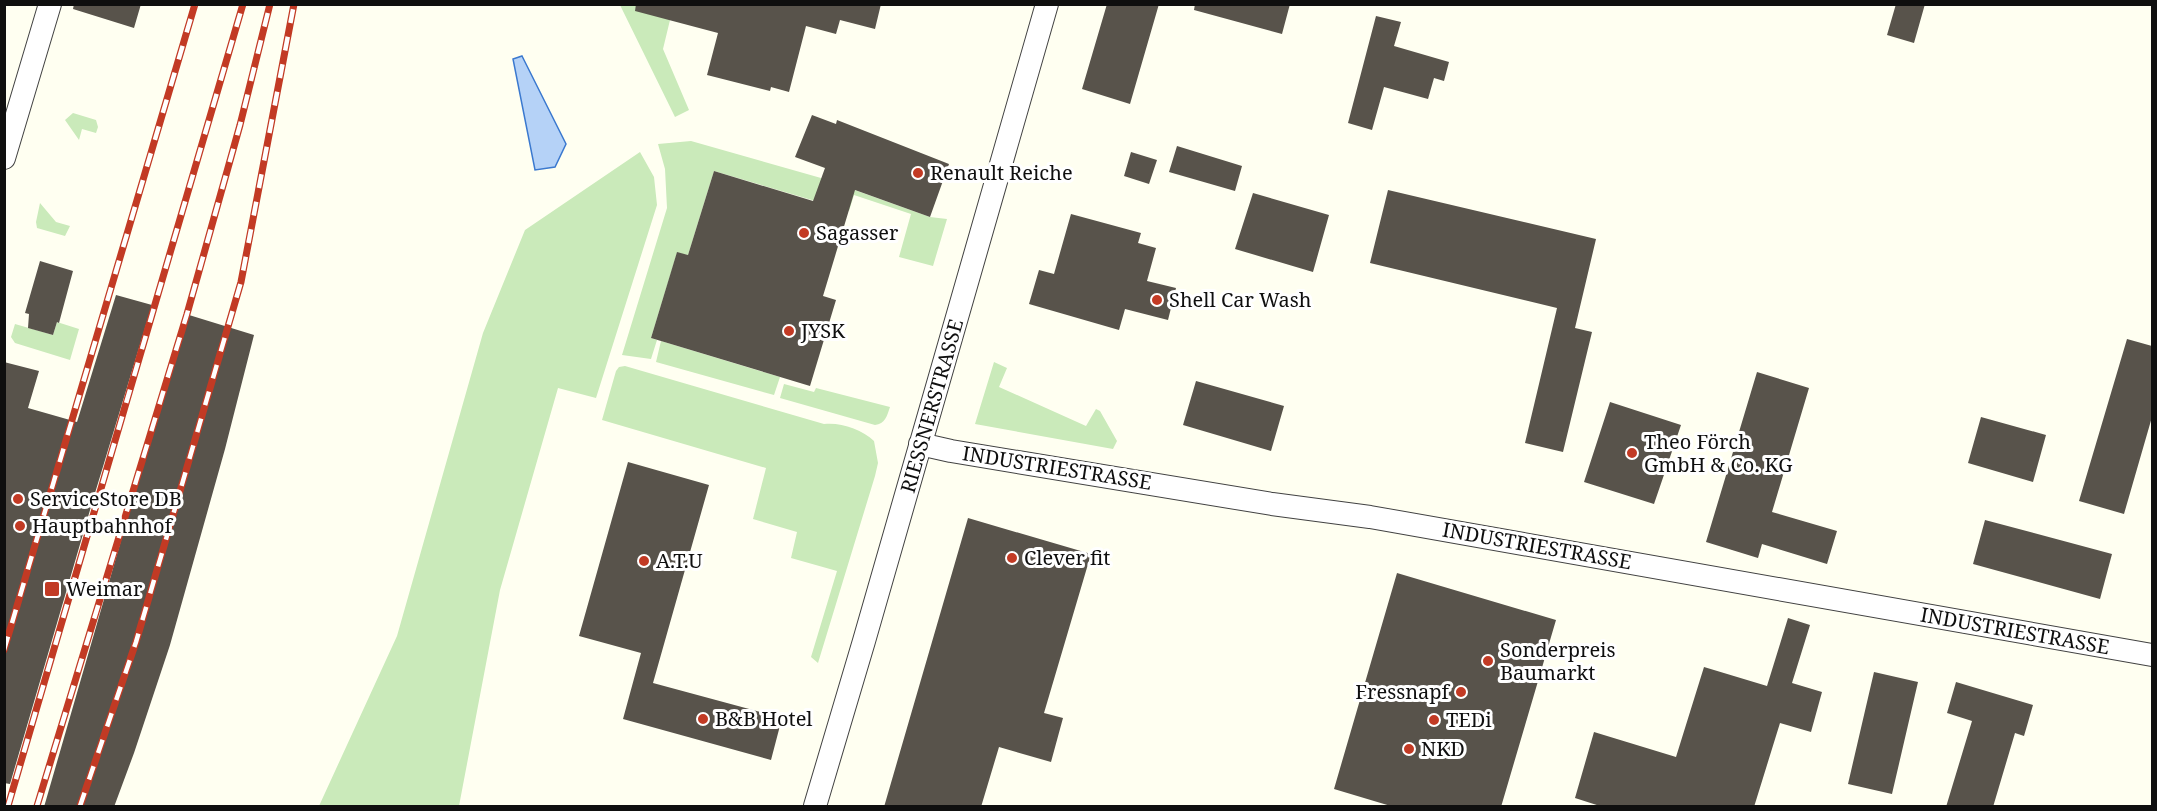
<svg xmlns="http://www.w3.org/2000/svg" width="2157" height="811" font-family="'Noto Serif',serif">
<rect width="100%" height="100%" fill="#fffff1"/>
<path fill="#caeaba" d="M620,5H653L670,20L663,49L689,110L675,117Z
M73,113L96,120L98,127L96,133L82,129L79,140L65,120Z
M691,141L821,178L930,217L947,219L933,266L899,257L911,214L854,195L849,211L714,171L688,255L677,253L651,338L657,340L651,359L622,355L667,208L665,169L658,144Z
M640,152L654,177L657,205L596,398L558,388L500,590L459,806H319L397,636L483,333L525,230Z
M40,203L56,222L70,226L65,236L37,228L36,222Z
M57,322L79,329L70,360L15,343L11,337L15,324L53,335Z
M661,341L780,377L774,395L656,362Z
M994,362L1007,368L999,387L1086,426L1096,409L1100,411L1117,441L1113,449L975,424Z
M625,366L824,424C840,422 862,429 874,441L878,463L875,476L818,663L811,657L837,571L791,558L797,532L753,519L766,468L602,420L616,371L619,367Z
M784,384L814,392L816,388L890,407C887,416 885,424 875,425L780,398Z"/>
<path fill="#b5d2f7" stroke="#3b79cf" stroke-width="1.5" d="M522,56L566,144L555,167L535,170L513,59Z"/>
<path fill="#58534b" d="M74,4H141L134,28L73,9Z
M636,4H881L875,29L840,20L836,34L806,26L789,92L771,87L770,91L707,75L718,33L635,11Z
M1107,4H1159L1130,104L1082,89Z
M1195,4H1290L1282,34L1194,10Z
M1896,4H1925L1914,43L1887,35Z
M1376,16L1401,22L1394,46L1449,62L1444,81L1434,78L1428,99L1384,87L1372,130L1348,123Z
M812,115L836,124L837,120L949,164L930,217L855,190L823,296L836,300L810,386L651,338L677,252L688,255L714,171L813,201L825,168L795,157Z
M1177,146L1242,166L1235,191L1169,172Z
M1131,152L1157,160L1149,184L1124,176Z
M1388,190L1596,239L1575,328L1592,332L1563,452L1525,443L1557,308L1370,263Z
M1253,193L1329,215L1313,272L1235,249Z
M1071,214L1141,233L1138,243L1156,248L1147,281L1176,288L1168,320L1125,309L1119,330L1029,304L1039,270L1054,274Z
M40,261L73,271L59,323L57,322L53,335L28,328L29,314L25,313Z
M116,295L152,305L95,493L10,784L4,783V362L39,371L28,408L77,422Z
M189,315L254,335L225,449L170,645L134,753L114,807H44L157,416Z
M2127,339L2152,346V417L2124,514L2079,501Z
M1757,372L1809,388L1772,512L1837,531L1827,564L1762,544L1758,558L1706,542Z
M1196,381L1284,406L1271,451L1183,425Z
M1610,402L1681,425L1654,504L1584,482Z
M1981,417L2046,435L2033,482L1968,463Z
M628,462L709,485L653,683L782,718L771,760L623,719L641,653L579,636Z
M968,518L1091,554L1044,713L1063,718L1051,762L999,747L981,807H884Z
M1985,520L2112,554L2100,599L1973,564Z
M1397,573L1556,620L1501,807H1394L1334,789Z
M1788,618L1810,625L1792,683L1822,692L1811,732L1780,723L1754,807H1603L1575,798L1594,732L1676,757L1704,667L1767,686Z
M1874,672L1918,682L1892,794L1848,784Z
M1956,682L2033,705L2024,736L2015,733L1993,807H1946L1972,721L1947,713Z"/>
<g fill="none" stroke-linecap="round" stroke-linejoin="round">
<g stroke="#424242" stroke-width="24">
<path id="minor" d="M4,158L50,4
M920,444L951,451L1272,504L1370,517L2152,655
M815,806L864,641L1047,4"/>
</g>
<use href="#minor" stroke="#fff" stroke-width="22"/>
<g stroke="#c23a24" stroke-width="7">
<path id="rail" d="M4,650L195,4
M8,806L243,4
M37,806L187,314L240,125L270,4
M80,806L136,642L241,282L294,4"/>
</g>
<use href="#rail" stroke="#fff" stroke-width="4.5" stroke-dasharray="14" stroke-linecap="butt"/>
</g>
<g fill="#c23a24" stroke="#fff" stroke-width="2">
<circle cx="918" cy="173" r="6"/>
<circle cx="804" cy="233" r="6"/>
<circle cx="1157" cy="300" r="6"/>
<circle cx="789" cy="331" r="6"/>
<circle cx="1632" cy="453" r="6"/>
<circle cx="18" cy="499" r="6"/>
<circle cx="20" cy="526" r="6"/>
<circle cx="1012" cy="558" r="6"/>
<circle cx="644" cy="561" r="6"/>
<rect x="44" y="581" width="16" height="16" rx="3"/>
<circle cx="1488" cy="661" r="6"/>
<circle cx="1461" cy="692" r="6"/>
<circle cx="703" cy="719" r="6"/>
<circle cx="1434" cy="720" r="6"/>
<circle cx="1409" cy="749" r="6"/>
</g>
<g text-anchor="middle" stroke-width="6" stroke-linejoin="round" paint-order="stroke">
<g font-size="20" fill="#0f0f0f" stroke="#fff" text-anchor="start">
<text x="930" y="180">Renault Reiche</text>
<text x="816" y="240">Sagasser</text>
<text x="1169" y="307">Shell Car Wash</text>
<text x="801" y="338">JYSK</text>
<text x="1644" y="449">Theo Förch<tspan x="1644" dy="23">GmbH &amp; Co. KG</tspan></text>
<text x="30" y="506">ServiceStore DB</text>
<text x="32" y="533">Hauptbahnhof</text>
<text x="1024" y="565">Clever fit</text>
<text x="656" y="568">A.T.U</text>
<text x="66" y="596">Weimar</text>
<text x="1500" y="657">Sonderpreis<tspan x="1500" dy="23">Baumarkt</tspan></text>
<text x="1449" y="699" text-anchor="end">Fressnapf</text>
<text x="715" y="726">B&amp;B Hotel</text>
<text x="1446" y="727">TEDi</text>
<text x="1421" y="756">NKD</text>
</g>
<g font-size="20" fill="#0f0f0f" stroke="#fff">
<text transform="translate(932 406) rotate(-74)" y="7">RIESSNERSTRASSE</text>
<text transform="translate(1057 468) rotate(9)" y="7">INDUSTRIESTRASSE</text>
<text transform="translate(1537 546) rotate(10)" y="7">INDUSTRIESTRASSE</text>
<text transform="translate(2015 631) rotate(10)" y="7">INDUSTRIESTRASSE</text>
</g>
</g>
<rect width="2157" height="811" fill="none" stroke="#0f0f0f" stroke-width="12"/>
</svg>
